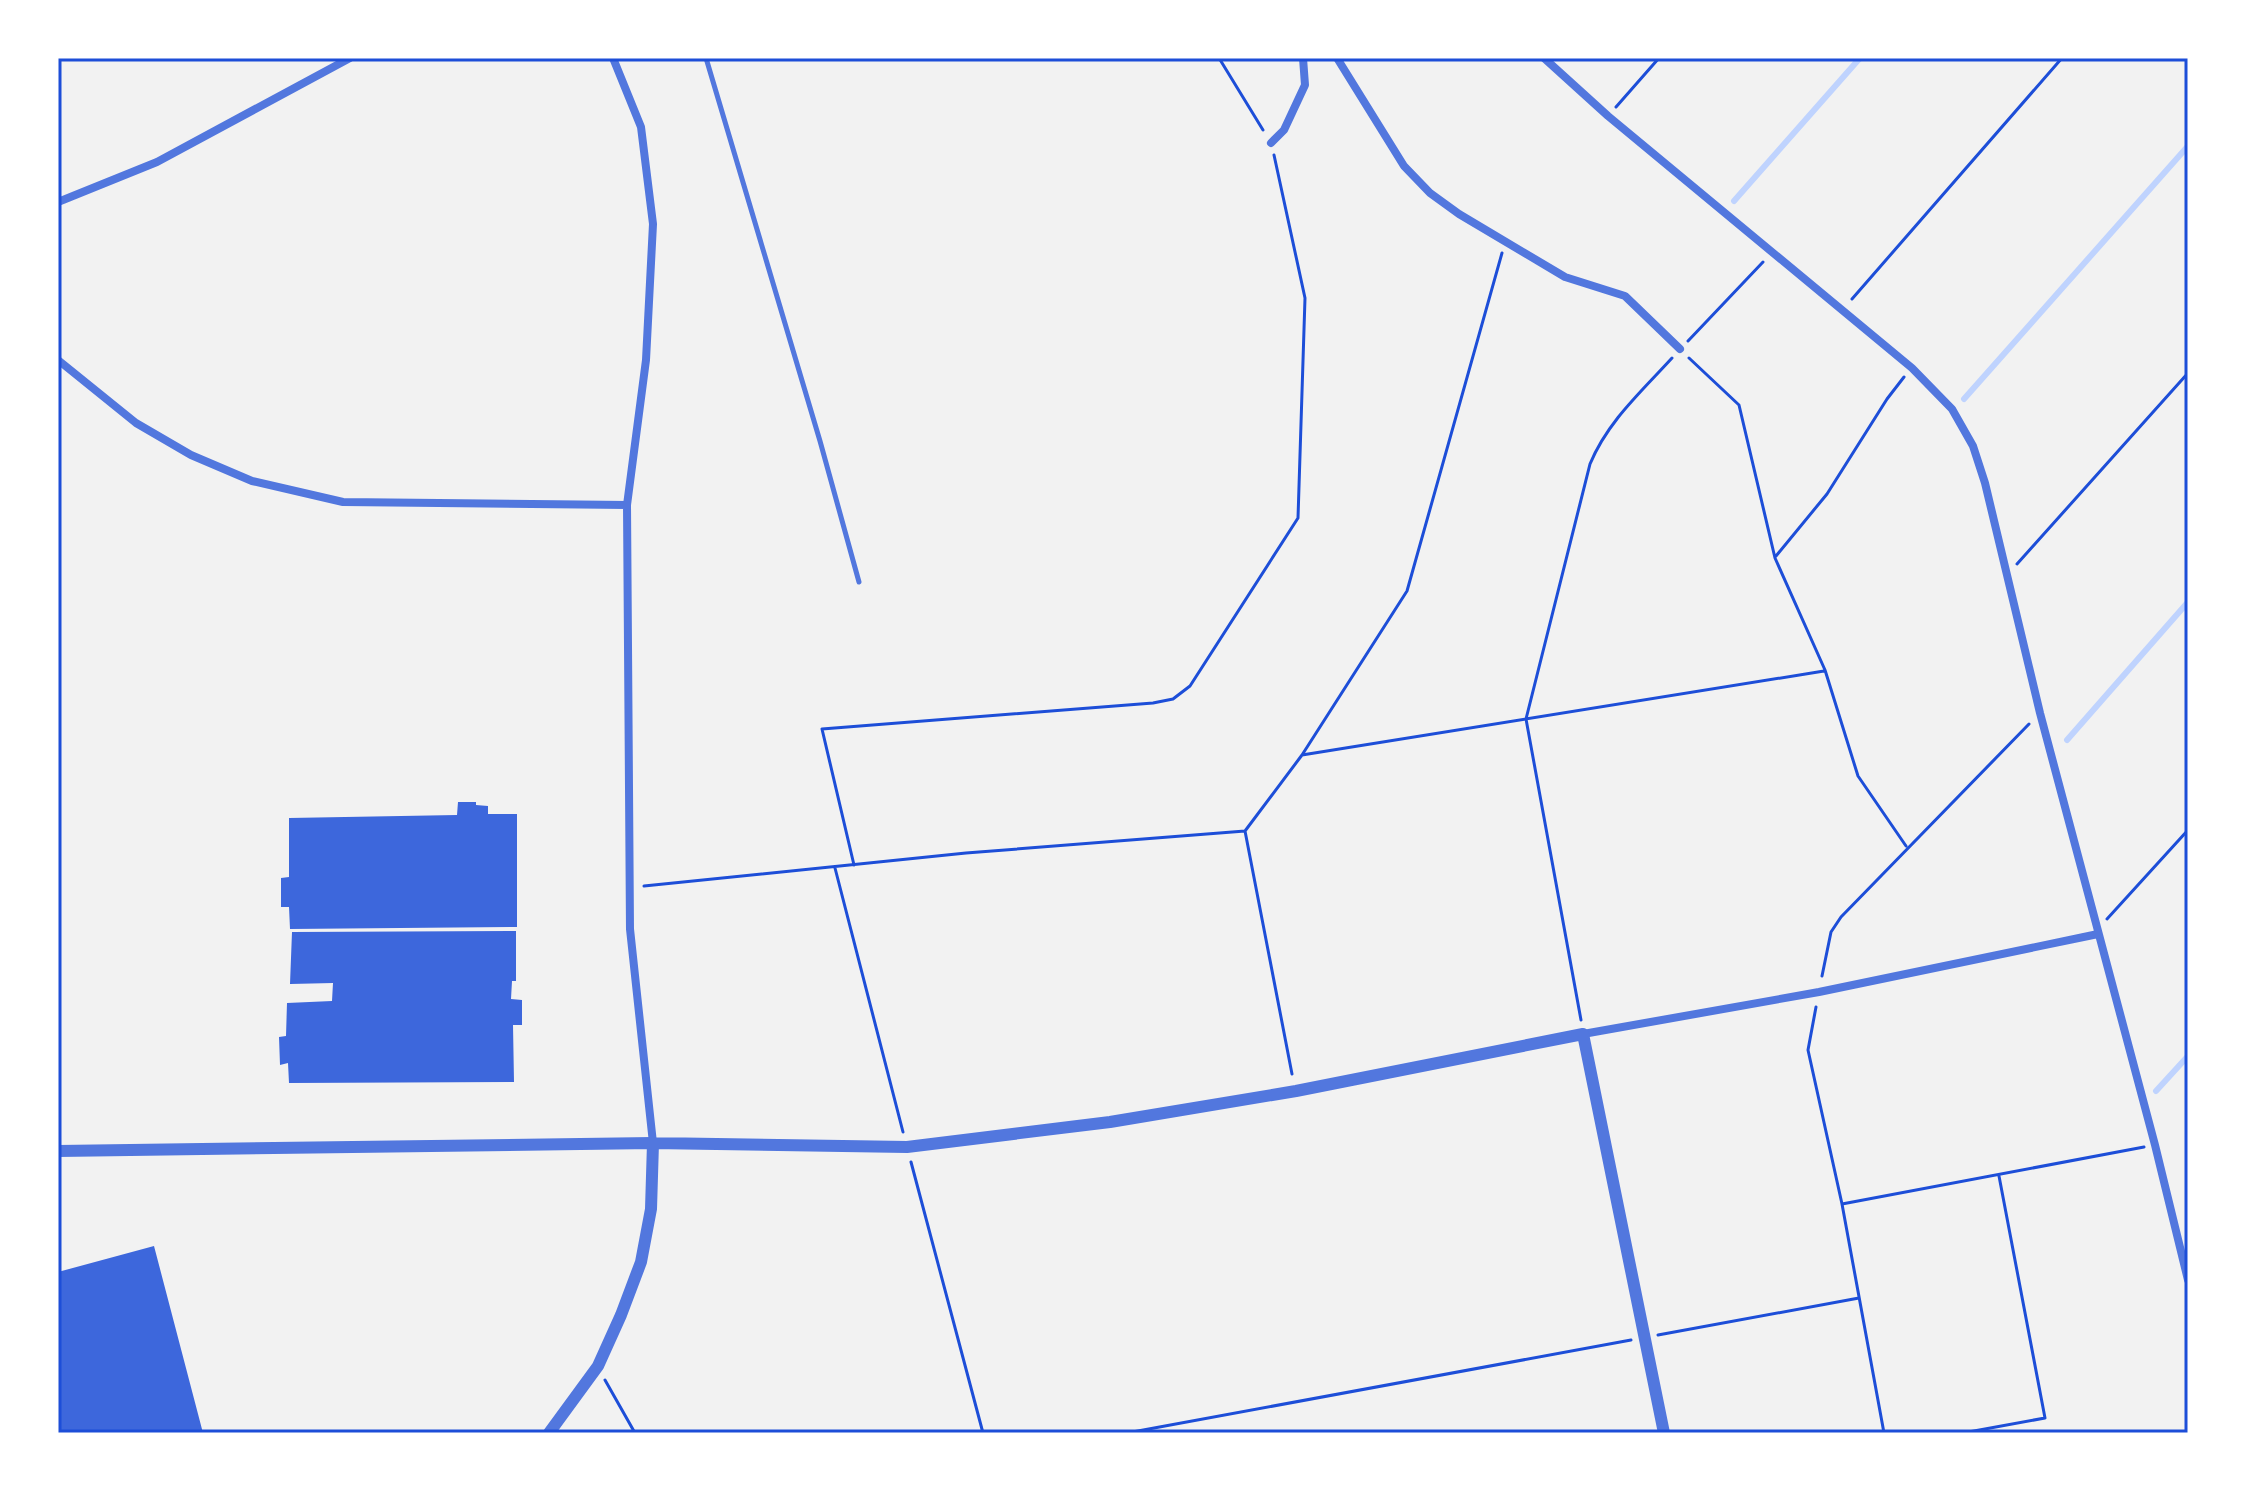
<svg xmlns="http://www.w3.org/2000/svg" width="2246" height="1491" font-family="'Nunito Sans',sans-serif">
<rect width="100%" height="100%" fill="#f2f2f2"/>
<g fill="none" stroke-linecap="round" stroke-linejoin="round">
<path stroke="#bfd3fe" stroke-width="6" d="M1734,201L1860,58
M1964,399L2188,146
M2067,740L2188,602
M2156,1091L2188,1056"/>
</g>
<path fill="#3d67dc" d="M458,802H476V805L488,806V814H517V927L290,929L289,907H281V878L289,877V818L457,815Z
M516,931V981H512L511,999L522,1000V1025H513L514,1082L289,1083L288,1063L280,1065L279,1037L286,1036L287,1003L332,1001L333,983L290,984L292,932Z
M154,1246L203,1433H58V1272Z"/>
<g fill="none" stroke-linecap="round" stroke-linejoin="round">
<path stroke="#1d4ed8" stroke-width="3" d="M1219,58L1263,130
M1616,107L1659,58
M1852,299L2062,58
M1688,341L1763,262
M1689,358L1739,405L1775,558L1825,670L1858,776L1906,846
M1776,556L1827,494L1887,399L1904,377
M2017,564L2188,373
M1302,755L1824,671
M854,865L822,729L1153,703L1173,699L1190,686L1298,518L1305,298L1274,155
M835,868L903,1132
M644,886L966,853L1245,831
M2107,919L2188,830
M1822,976L1831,932L1841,917L2029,724
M1816,1007L1808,1050L1842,1204L1884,1433
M1581,1020L1526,719L1590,464C1608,421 1641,392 1672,358
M1292,1074L1245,831L1302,755L1407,591L1502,253
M911,1162L983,1433
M1842,1204L2144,1147
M1658,1335L1859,1298
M605,1380L635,1433
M1127,1433L1631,1340
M1963,1433L2045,1418L1999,1176"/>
<path stroke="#5277de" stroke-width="5" d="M706,58L820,441L859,582"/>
<path stroke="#5277de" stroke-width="8" d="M613,58L641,127L653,224L646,360L627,505L630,929L653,1143
M1337,58L1404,166L1430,193L1459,214L1565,277L1625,296L1680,349
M1544,58L1608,116L1912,368L1952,409L1973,446L1985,483L2040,713L2155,1145L2188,1280
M1271,143L1284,130L1305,85L1303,58
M58,202L157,162L350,58
M58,360L136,423L191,455L252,481L343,502L627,505
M1583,1034L1819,992L2098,934"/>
<path stroke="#5277de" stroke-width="12" d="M58,1151L653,1143L907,1147L1110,1122L1296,1091L1583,1034L1664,1433
M549,1433L598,1366L621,1315L641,1262L651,1209L653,1143"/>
</g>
<rect width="2246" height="1491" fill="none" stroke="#ffffff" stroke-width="120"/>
<rect x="60" y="60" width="2126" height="1371" fill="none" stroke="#1d4ed8" stroke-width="3"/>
</svg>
